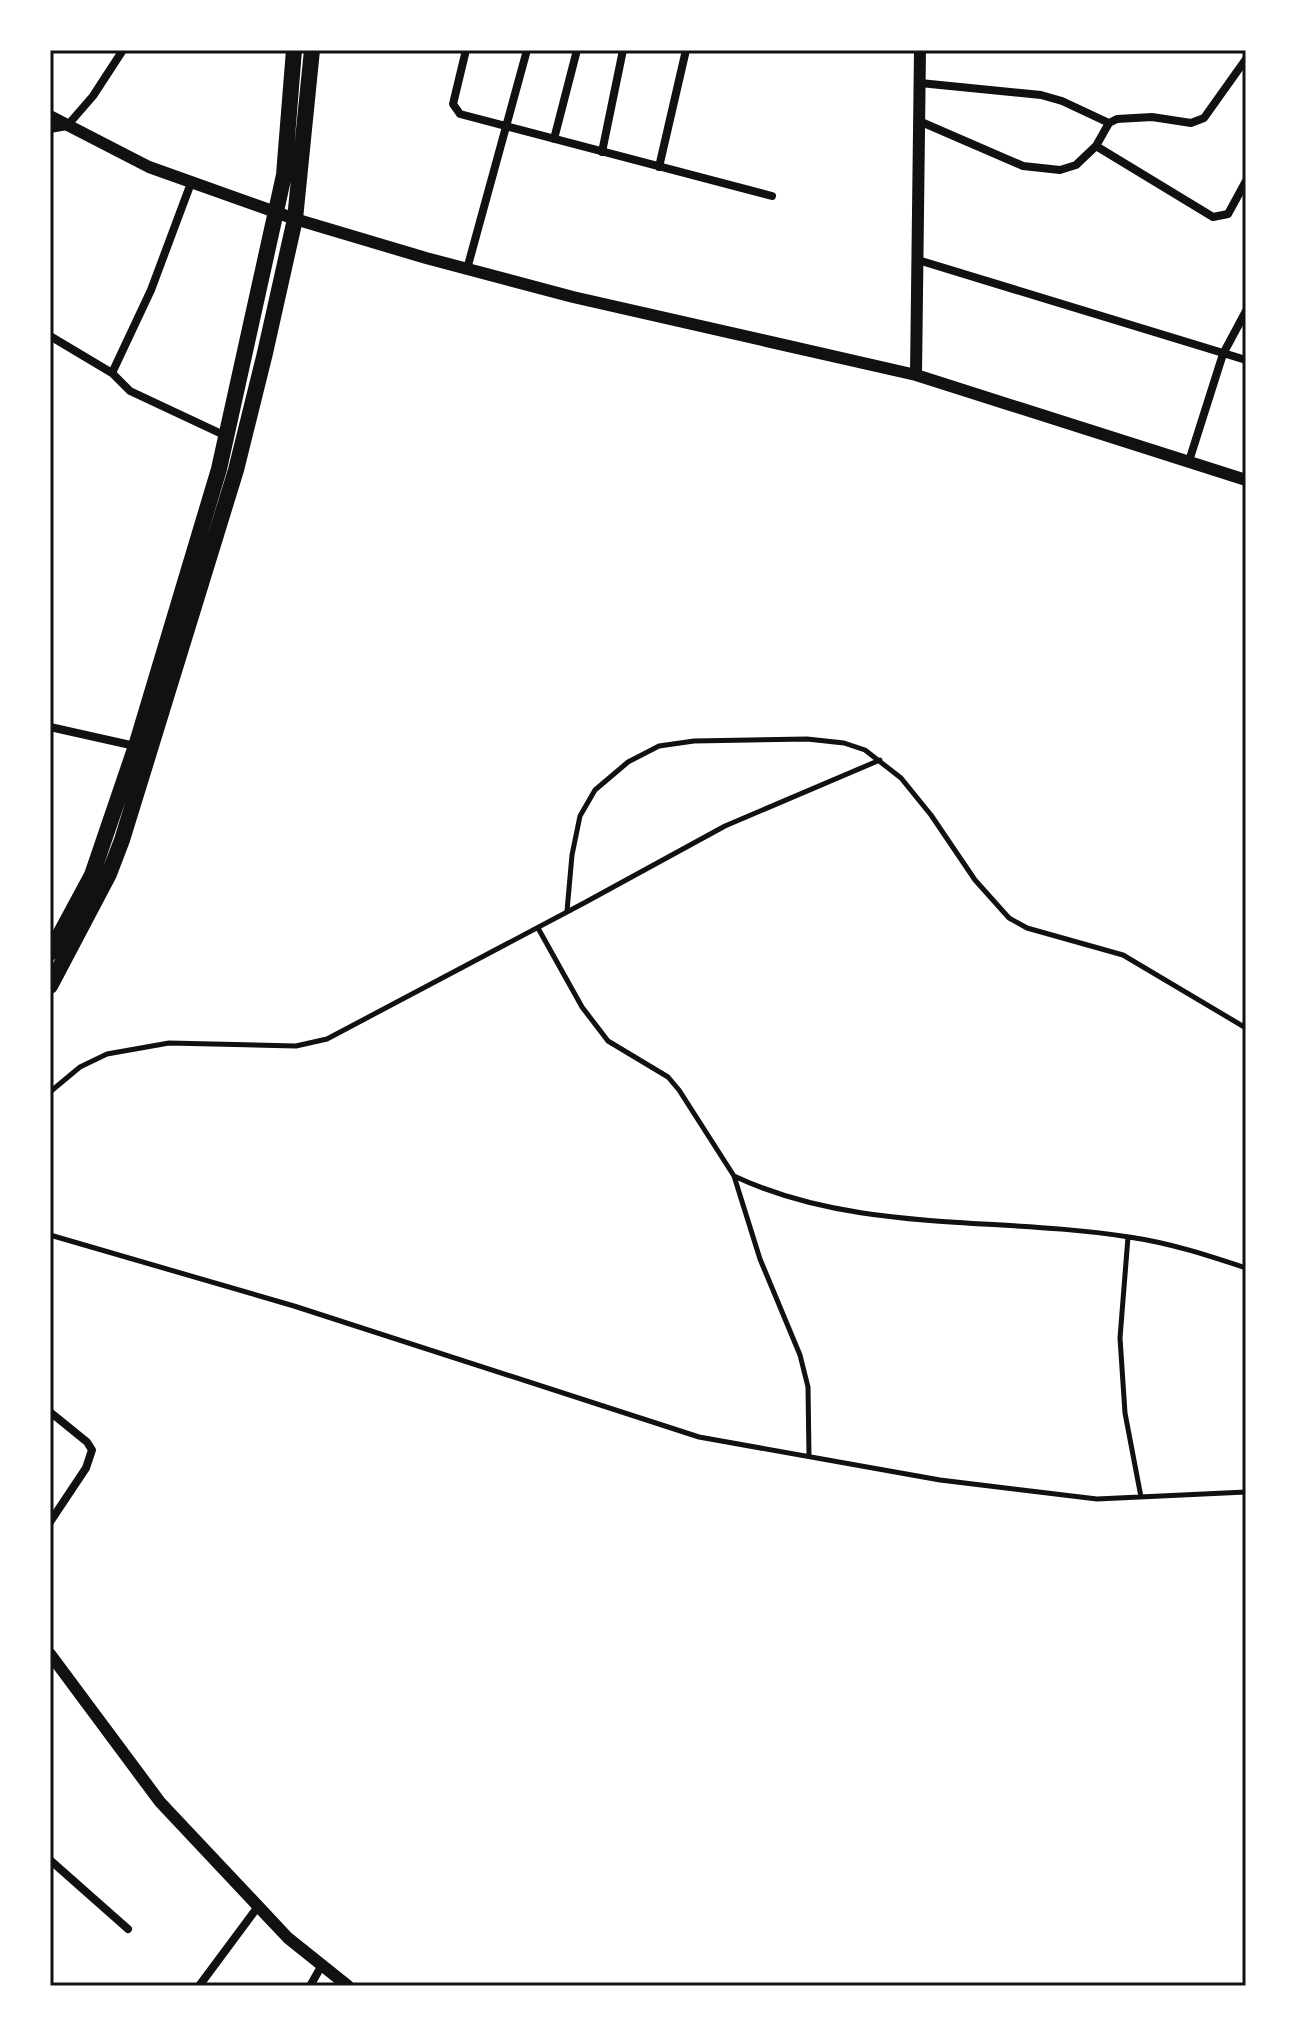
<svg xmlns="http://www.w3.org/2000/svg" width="1296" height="2036" font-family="Overpass,sans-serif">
<rect width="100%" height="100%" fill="#fff"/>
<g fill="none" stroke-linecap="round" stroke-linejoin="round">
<path stroke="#111" stroke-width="5" d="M567,911L572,855L580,816L595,790L628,762L659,746L694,741L807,739L844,743L865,750L901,778L931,815L975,880L1009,918L1027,928L1123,955L1246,1028
M538,928L582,1007L608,1041L668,1077L679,1090L734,1176L760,1259L800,1355L808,1387L809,1456
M50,1092L80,1067L107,1054L169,1043L296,1046L327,1039L584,903L725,826L880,760
M734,1176C857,1234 998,1216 1129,1237C1170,1243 1207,1255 1246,1268
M50,1235L294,1306L699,1437L940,1480L1097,1499L1246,1492
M1128,1237L1120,1338L1125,1413L1141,1497"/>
<path stroke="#111" stroke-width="8" d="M466,50L453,104L460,114L772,196
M920,83L1041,95L1062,101L1109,123
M919,121L1023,166L1060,170L1076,165L1096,146L1109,123L1117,119L1152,117L1191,123L1204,118L1246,59
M50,129L67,126L93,96L123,50
M554,139L577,50
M1096,146L1213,217L1228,214L1246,181
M602,152L623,50
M659,167L686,50
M918,260L1246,360
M467,269L527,50
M50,336L112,373L130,391L226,436
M112,373L151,290L191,183
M1189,461L1223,354L1246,311
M50,727L135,746
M50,1412L87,1442L92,1450L86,1468L50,1522
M50,1860L128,1929
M199,1986L257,1908
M310,1986L322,1965"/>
<path stroke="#111" stroke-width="12" d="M50,116L149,167L295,219L426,258L573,297L916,375L1246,480
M916,375L920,50
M50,1654L160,1802L288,1938L348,1986"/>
<path stroke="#111" stroke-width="16" d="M50,953L92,875L136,746L219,469L284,175L294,50
M50,986L109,874L122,840L236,470L265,353L295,219L312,50"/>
</g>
<rect width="1296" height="2036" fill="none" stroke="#ffffff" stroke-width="104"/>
<rect x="52" y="52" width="1192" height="1932" fill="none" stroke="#111" stroke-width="3"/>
</svg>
